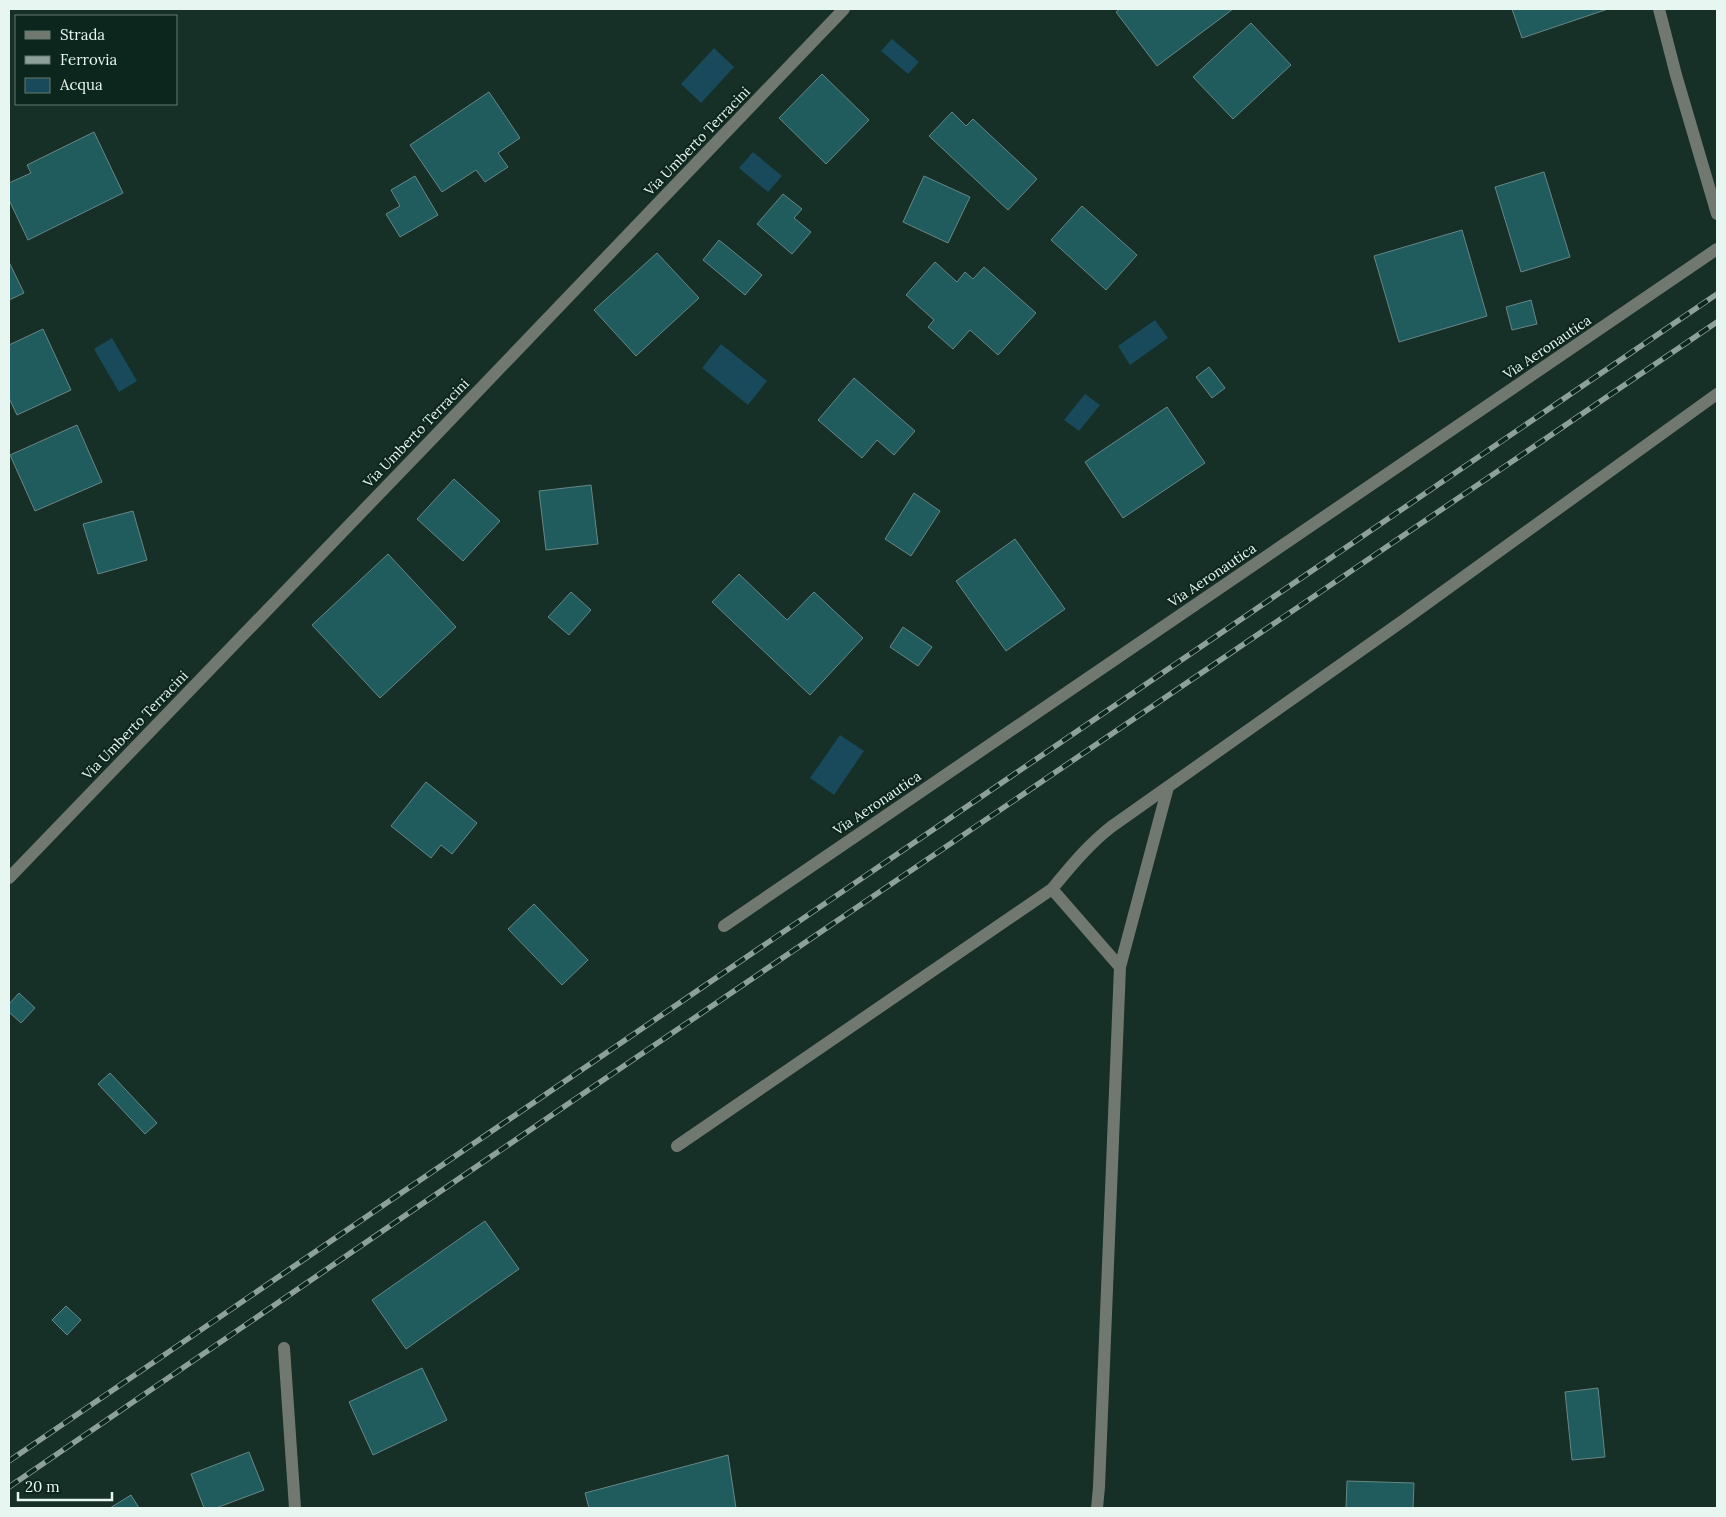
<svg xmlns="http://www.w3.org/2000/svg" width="1726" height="1517" font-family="Lora,serif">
<rect width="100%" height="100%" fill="#162f27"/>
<path fill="#194a5c" d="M892,39L919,62L908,74L881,51Z
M714,48L734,67L701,103L681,84Z
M753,152L782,176L768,192L739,168Z
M1155,320L1168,338L1130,365L1118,346Z
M112,338L137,381L119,392L94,349Z
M721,344L767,381L748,405L702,368Z
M1085,394L1100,405L1079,431L1064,420Z
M840,735L864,751L834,795L810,778Z"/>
<path fill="#205b5d" stroke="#678787" d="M1120,9H1233L1157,66L1116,12Z
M1512,9H1608L1522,38Z
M1251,23L1291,65L1233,119L1193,77Z
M822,74L869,120L826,164L779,118Z
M489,92L520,138L498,153L508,167L485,182L476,170L442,192L410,145Z
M952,112L966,126L973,119L1037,179L1008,210L929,136Z
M94,132L123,193L28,240L9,200V183L31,173L27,165Z
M1544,172L1570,257L1521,272L1495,187Z
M415,176L438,215L400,237L386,214L400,206L391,190Z
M924,176L970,197L948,243L903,222Z
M783,194L802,209L794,218L811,232L792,254L757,224Z
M1082,206L1137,255L1106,290L1051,240Z
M1462,230L1487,316L1399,342L1374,256Z
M719,240L762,275L745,295L703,260Z
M657,253L699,298L636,356L594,310Z
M9,262L24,293L9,300Z
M935,262L957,282L965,272L973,279L984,267L1036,313L998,355L970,330L953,349L928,327L934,320L906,295Z
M1531,300L1537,324L1512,330L1506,307Z
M43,329L71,390L17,415L9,398V345Z
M1209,367L1225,388L1212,398L1196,377Z
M854,378L915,431L894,455L877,440L862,458L818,420Z
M1167,407L1205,463L1123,518L1085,462Z
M77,425L102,482L35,511L10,455Z
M454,479L500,521L463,561L417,519Z
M591,485L598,544L546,550L539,491Z
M914,493L940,511L911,556L885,539Z
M133,511L147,560L98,574L83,524Z
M1015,539L1065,609L1006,651L956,581Z
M388,554L456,627L380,698L312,625Z
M739,574L787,620L814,592L863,638L810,695L712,602Z
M571,592L591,610L569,635L548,617Z
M903,627L932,647L918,666L890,647Z
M426,782L477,823L452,854L441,845L431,858L391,826Z
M534,904L588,960L562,985L508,929Z
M19,993L35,1008L21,1023L9,1012V1004Z
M110,1073L157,1123L145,1134L98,1084Z
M485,1221L519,1269L406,1349L372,1300Z
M66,1306L81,1320L67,1335L52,1320Z
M422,1368L447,1420L373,1455L349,1402Z
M1598,1388L1605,1457L1572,1460L1565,1392Z
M249,1452L264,1490L216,1508H204L191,1474Z
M728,1455L736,1508H589L585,1493Z
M1347,1481L1414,1483L1413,1508H1346Z
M131,1495L139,1508H110Z"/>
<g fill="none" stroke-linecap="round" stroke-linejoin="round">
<path stroke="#71786f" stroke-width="12" d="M1659,9L1676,75L1717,214
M9,878L434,437L844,9
M1052,889L1120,967
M724,926L1717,249
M677,1146L1052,889C1071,866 1088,845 1111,827L1404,620L1717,394
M284,1348L295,1508
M1097,1508L1099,1487L1120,967L1168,787"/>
<g stroke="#8da19a" stroke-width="5.5">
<path id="rail" d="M9,1461L1717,294
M9,1487L565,1106L1717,322"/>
</g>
<use href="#rail" stroke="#0c261d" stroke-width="4" stroke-dasharray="11" stroke-linecap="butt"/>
</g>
<g text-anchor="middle" stroke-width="4" stroke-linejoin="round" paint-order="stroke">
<g font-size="14" fill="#e7f6f0" stroke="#0c261d">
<text transform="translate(697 141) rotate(-46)" y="5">Via Umberto Terracini</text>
<text transform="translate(1547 347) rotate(-34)" y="5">Via Aeronautica</text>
<text transform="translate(416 433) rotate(-46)" y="5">Via Umberto Terracini</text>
<text transform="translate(1212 575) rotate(-34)" y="5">Via Aeronautica</text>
<text transform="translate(135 725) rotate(-46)" y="5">Via Umberto Terracini</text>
<text transform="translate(877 803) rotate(-34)" y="5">Via Aeronautica</text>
</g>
</g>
<rect width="1726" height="1517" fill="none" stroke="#e7f6f0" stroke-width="20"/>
<rect x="15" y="15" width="162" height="90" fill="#0c261d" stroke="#647971"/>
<rect x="25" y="31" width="25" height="8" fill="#71786f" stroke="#647971"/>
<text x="60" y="40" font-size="15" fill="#e7f6f0">Strada</text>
<rect x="25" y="56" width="25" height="8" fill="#8da19a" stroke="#647971"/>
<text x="60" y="65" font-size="15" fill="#e7f6f0">Ferrovia</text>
<rect x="25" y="78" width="25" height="15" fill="#194a5c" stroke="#647971"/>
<text x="60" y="90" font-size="15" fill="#e7f6f0">Acqua</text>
<path d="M18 1492v8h94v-8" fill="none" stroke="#e7f6f0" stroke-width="2.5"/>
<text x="25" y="1492" font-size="15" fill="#e7f6f0" stroke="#0c261d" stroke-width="4" paint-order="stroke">20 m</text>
</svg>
